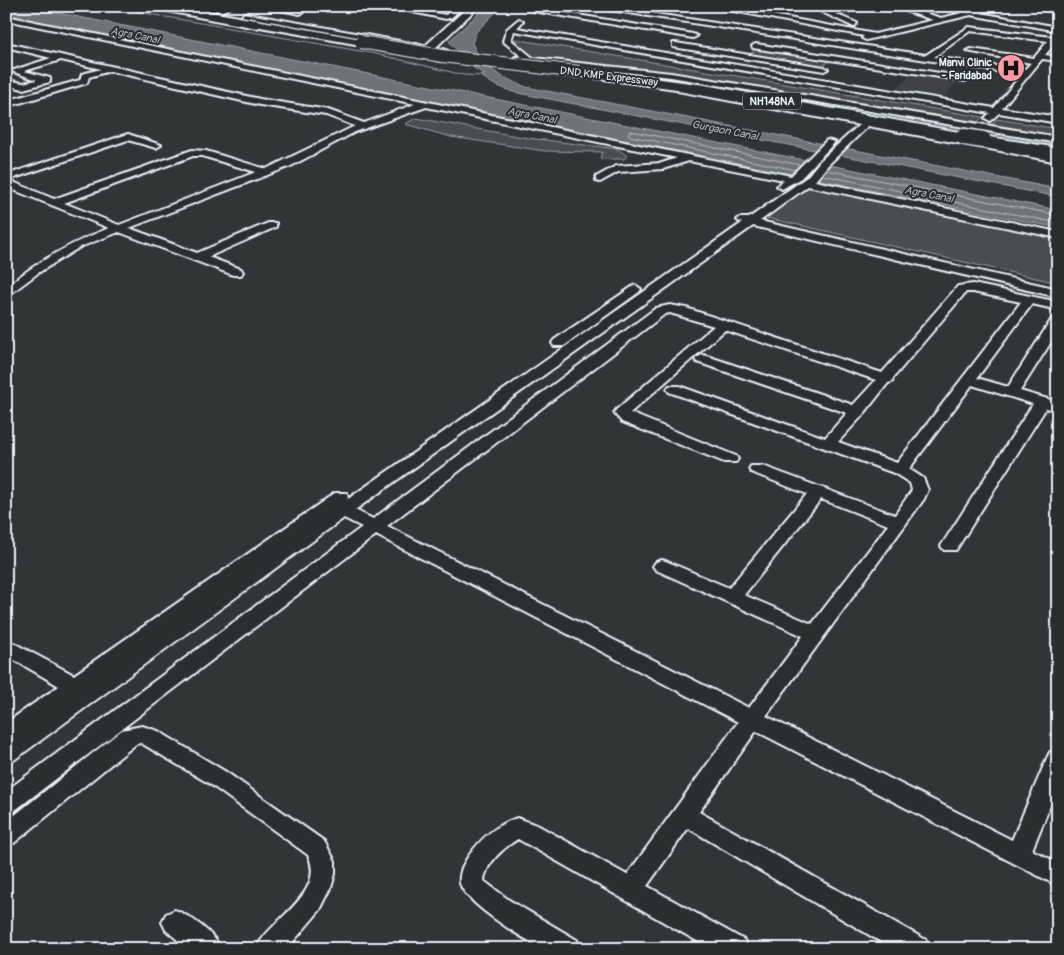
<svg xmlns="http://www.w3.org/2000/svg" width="1064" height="955" font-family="Pangolin,sans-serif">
<rect width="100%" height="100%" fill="#323536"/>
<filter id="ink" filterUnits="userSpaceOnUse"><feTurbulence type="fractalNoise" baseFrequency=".02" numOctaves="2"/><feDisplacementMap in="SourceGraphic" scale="10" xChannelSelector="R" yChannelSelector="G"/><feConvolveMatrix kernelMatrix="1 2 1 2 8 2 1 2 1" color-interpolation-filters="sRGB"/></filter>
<g filter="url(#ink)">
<path fill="#3f4244" d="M914,72L960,79L941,100L893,92Z"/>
<path fill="#494d4f" stroke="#989fa4" d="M514,39L983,117L969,131L715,83L548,62L532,58Z
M759,48L832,59L822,67L748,55Z
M416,118L528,138L618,149L627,156L624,159H600L602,152L545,151L451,137L405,124Z
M997,119L1058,129V146L985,133Z
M810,186L1058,237V283L767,218Z"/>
<path fill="#6e7376" stroke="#9fa5aa" d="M6,6H23L1058,210V228L6,15Z
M486,6H502L476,32L472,43C484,70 500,76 526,87L1058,189V197L513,92L493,84L481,76L484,74L469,65L449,41Z"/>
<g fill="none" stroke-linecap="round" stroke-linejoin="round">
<path stroke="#b7bfc4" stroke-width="1" d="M796,170L630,136L628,133L631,131L801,165
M826,170L1058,215
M822,175L1058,223"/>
<path stroke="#9fa5aa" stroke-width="1" d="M104,6L377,54L463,75L484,76"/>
<g stroke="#e8f1f8" stroke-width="4">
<path id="minor" d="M140,6H156L261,26L257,28Z
M224,6H235L220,12L217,10Z
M261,6H278L303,12L300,14Z
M293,6H318L315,8Z
M398,6L446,15L456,6H463L452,17L446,19L393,8Z
M585,6H603L926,55L969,27L1052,37L1058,32V42H1056L1045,55L1058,57V61L1042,59L1002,108L1058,117V123L999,113L990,121L985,118L990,113L514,31L511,40L533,58L671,73L1058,137V143L671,77L518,61L514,59L515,57H522L503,41L507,29L519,19L523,21L517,28L994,108L1021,75ZM970,31L1048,41L1034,58L971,49L967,51L1031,63L1024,70L934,57Z
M708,6H724L875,34L933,20L896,8L895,6H903L941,18L962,13L938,6C949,6 959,10 970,11C981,12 994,6 1005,6L980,13L1058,27V31L971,15L866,40L862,38L864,36Z
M809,6H818L828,11L878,6L835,14L857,23L854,27Z
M529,7L693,34L697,36L693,38L527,10Z
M244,13L444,49L448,51L444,53L242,16Z
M6,16L791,176L827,140L835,142L801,178L782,189L777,186L784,180L689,161L663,169L618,172L600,182L596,181V177L616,166L662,163L677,158L426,107L355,132L291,166L129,228L197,253L268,223H276V227L208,257L241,269L243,272L241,275H233L119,232L80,247L38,273L6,297V287C38,261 71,243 109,228L6,187V175L128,134L161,145L156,148L128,140L8,180L54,199L192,150L206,151L266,169L355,126L326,115L260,105L110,71L89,77L87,83L6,107V101L80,80L82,74L101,69L61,60L24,71L50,78V82L23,89L6,85V80L23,83L37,80L11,71L51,58L6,47V43L260,99L328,110L364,123L415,104L6,20ZM193,156H202L256,172L119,225L64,203Z
M676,43L824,67L828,69L824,71L673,47V43Z
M756,44L965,77L969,79L965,81L753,48L752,46Z
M681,86L1058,156V162L868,126L828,165L815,181L1058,232V238L808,186L760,221L1058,289V297L753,226L355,510L373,519L656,308L670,305L686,308L882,373L958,286L973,284L1058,302V310L1032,304L977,378L1008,387L1053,317L1058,316V331L1020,391L1058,402V411L1046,408L956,550H944L941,546L1033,404L972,385L909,469L923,478L928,490L924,499L766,716L1012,840L1047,758L1050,752L1058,749V786L1032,850L1058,863V886L756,731L699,812L926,940L930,949H893L688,828L647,886L744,940L748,949H711L518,839C504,847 485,864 484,881L509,900L577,940L581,949C570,949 553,952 543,948C524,940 464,902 460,883C458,871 467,857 474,849C486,834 499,824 517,818L539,826L627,875L738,722L376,535L14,811L6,814V791L362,527L344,518L14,760L6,763V723L59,686L6,655V639L74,675L335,493H347L348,499L742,223L737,220L739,218H749L807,177L820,161L859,125L678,91V87ZM966,292H973L1021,302L897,463L838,442L863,415L888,383L892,382L893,378ZM670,313L714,326L616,410L614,413L622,422L724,462H736L738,459L736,456L630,413L725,330L876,380L853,405L707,356L702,355L695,359L697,362L847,413L825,438L679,386H669L667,389L669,392L894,473L910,483L912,490L895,515L763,466H751L749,469L751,472L807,494L729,588L668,562L662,560L656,562L653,566L656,570L803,636L749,708L387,526L665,314ZM821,499L888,525L812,624L744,595Z
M635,285L641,289L639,292L564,346H554L552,343L554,340Z
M142,726L158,731L226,772L324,841L335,861V874L331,888L320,910L287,949H256C269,920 327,894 308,855L210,784L141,743L136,744L14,843L6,846V822L122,730Z
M175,910C191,916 214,933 221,949H188L166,930L162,922L166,914Z"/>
</g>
<g stroke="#e8f1f8" stroke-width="4">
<path id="major" d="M469,6H479L433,50H425V46Z"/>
</g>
<g stroke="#e8f1f8" stroke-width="4">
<path id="highway" d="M154,6H178L361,39L367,42L361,45L159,9Z
M579,68L705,85L964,133L971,137L964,141L705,93L575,75L573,72Z
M983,136L1058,148V157L978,143L976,140L978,137Z"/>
</g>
<use href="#minor" fill="#2a2d2e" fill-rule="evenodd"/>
<use href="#major" fill="#2a2d2e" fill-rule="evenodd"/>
<use href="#highway" fill="#2a2d2e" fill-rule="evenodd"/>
<g stroke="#e8f1f8" stroke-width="14" stroke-linecap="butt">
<path id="highway-bridge-far1" d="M361,42L442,56L579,72"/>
</g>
<g stroke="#e8f1f8" stroke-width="18" stroke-linecap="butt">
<path id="highway-bridge" d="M964,137L983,140"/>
</g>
<use href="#highway-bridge-far1" stroke="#2a2d2e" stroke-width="12"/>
<use href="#highway-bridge" stroke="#2a2d2e" stroke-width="16"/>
</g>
</g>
<defs>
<g id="hospital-disc" transform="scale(1.4375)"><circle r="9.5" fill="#ff9aa2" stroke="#2a2d2e"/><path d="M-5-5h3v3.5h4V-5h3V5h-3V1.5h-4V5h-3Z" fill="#111"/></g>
</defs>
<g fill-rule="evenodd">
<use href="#hospital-disc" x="1011" y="68"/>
</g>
<g text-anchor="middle" stroke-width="4" stroke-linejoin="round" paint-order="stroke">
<g font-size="11" font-style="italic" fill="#b1b8be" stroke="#2a2d2e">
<text transform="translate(135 35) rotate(11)" y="4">Agra Canal</text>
<text transform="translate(532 115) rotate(11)" y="4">Agra Canal</text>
<text transform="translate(725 130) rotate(11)" y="4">Gurgaon Canal</text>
<text transform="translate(929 194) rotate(11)" y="4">Agra Canal</text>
</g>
<g font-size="11" font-weight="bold" fill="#e8f1f8" stroke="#2a2d2e" text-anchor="end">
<text x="992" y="66">Manvi Clinic<tspan x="992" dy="13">- Faridabad</tspan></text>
</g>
<g font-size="11" fill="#e8f1f8" stroke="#2a2d2e">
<text transform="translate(609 76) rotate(7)" y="4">DND KMP Expressway</text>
</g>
<rect fill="#2a2d2e" stroke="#afb6bb" stroke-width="1" x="743" y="92.5" width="58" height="17" rx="4"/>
<g font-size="11" font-weight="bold" fill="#e8f1f8">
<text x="772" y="105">NH148NA</text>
</g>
</g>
<rect width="1064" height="955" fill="none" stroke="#2a2d2e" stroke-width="25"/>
<rect x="12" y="12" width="1039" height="930" fill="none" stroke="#e8f1f8" stroke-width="2" filter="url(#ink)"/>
</svg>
